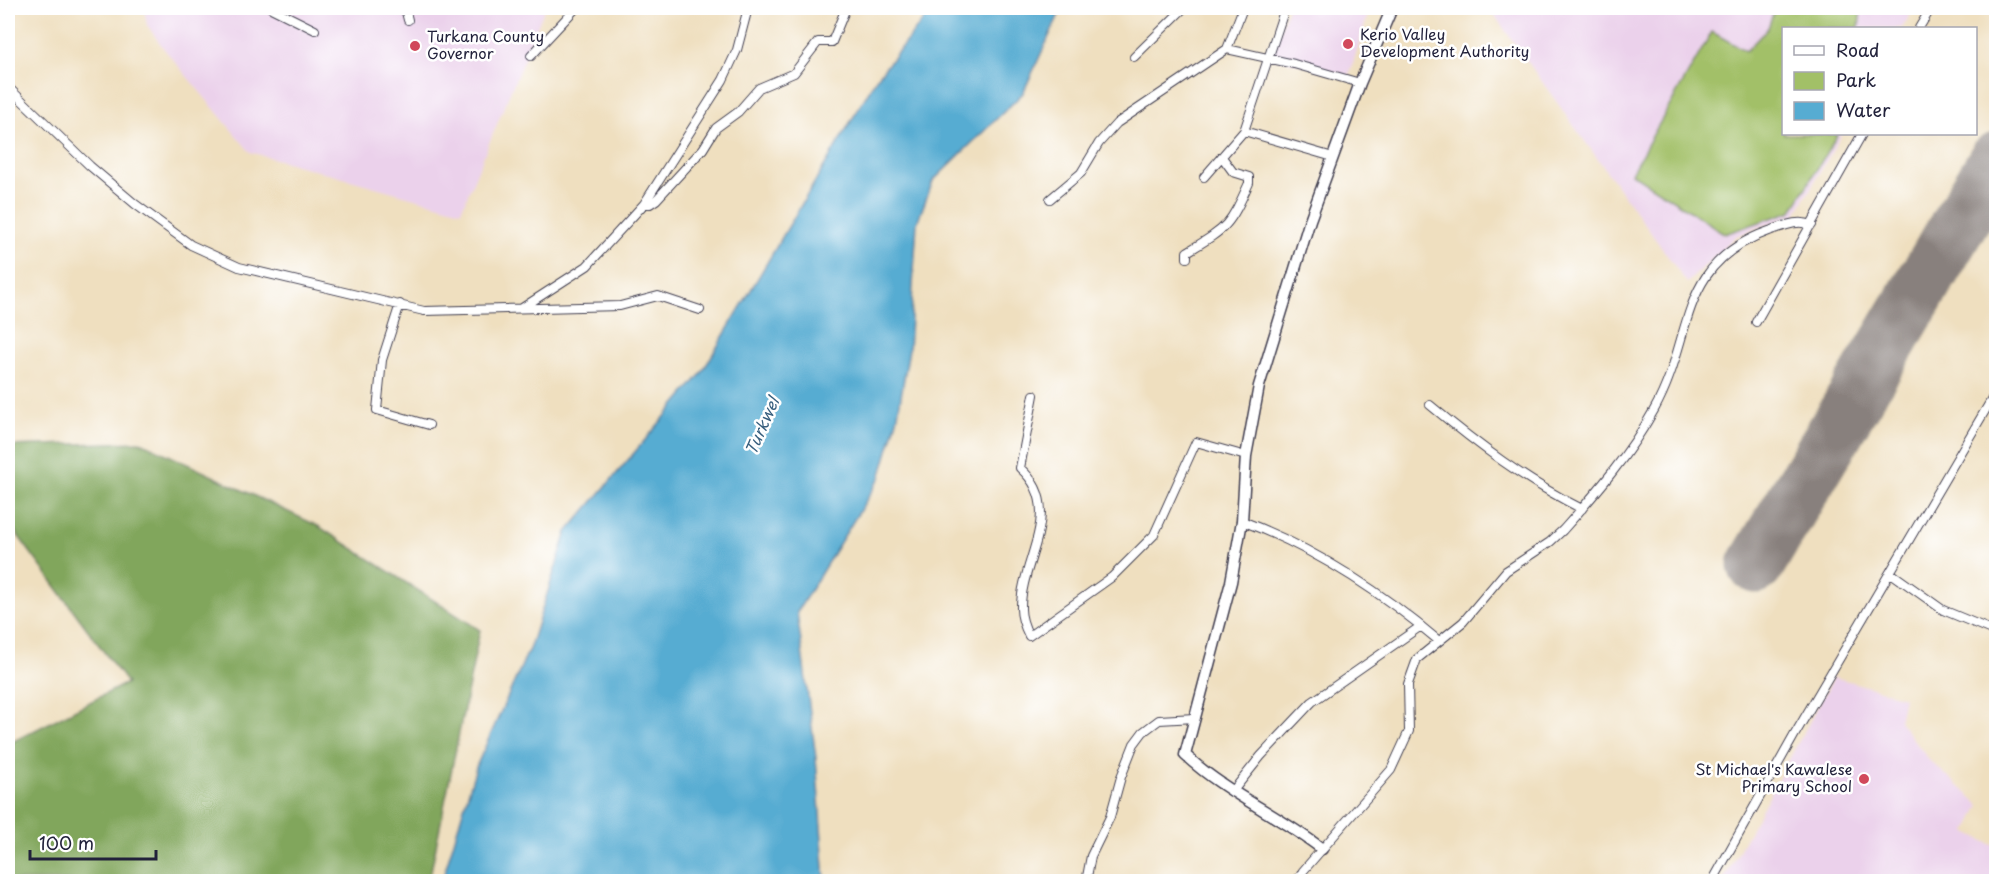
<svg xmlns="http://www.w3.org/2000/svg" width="2004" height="889" font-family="'Playpen Sans',sans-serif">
<rect width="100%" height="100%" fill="#fff"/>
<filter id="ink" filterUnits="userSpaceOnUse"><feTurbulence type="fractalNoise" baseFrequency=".0167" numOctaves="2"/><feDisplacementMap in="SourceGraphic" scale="12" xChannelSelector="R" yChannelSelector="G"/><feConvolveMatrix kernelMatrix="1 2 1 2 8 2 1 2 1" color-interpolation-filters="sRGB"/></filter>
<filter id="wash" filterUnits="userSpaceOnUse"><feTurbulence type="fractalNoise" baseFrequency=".008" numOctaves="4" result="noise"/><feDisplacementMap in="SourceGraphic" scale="24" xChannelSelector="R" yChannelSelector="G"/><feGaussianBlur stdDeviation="1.35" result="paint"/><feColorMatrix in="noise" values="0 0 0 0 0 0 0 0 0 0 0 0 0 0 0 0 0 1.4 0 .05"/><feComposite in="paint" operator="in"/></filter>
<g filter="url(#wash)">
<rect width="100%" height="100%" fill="#efdfbf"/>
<path fill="#ebd1eb" d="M144,8H545L461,211L250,152L165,50L147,25Z
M1288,8H1370L1349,76L1271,57Z
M1489,8H1915L1902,28H1784V134H1842L1796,214L1736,236L1687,283Z
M1834,677L1904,697L1899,721L1930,761L1980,805L1967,832L1996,847V881L1722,882Z"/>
<path fill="#a2c067" stroke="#627151" stroke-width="1.5" d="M1775,8H1861L1859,28H1784V134H1838L1792,211L1725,234L1631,173L1712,32L1746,51L1768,28Z"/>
<path fill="#81a65c" stroke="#52644c" stroke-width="1.5" d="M141,442L318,526L480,630L429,881H8V744L127,683L8,522V446Z"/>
<path fill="#56acd2" stroke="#3c6786" stroke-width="1.5" d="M933,8H1062L1023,93L933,181L917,223L909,349L897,420L880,478L797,612L816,758L825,881H442L476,767L530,647L567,532L701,374L876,79Z"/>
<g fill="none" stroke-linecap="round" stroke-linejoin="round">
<path stroke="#88807d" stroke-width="57" d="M1756,565L1996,161"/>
</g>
</g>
<g filter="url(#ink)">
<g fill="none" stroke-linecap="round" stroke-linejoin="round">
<g stroke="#413e4f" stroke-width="10">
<path id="minor" d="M271,8L315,30
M405,8L408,20
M1919,28L1931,8
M1227,49L1294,64L1360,83
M531,56L576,8
M1134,57L1184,8
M8,87L90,166L135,204L191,245L239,267L424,311L620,306L658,296L700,310
M1244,131L1333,157
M1204,177L1244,131L1285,8
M1050,199L1081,173L1099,143L1117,123L1227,49L1243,8
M644,204H650L656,200L703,149L716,128L738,112L759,88L794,73L818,42H832L846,8
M1187,258V252C1228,227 1229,227 1249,183V177L1233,172L1222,157
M400,304L382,360L377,410L429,425
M522,308L587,266L644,204L723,80L737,50L748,8
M1756,322L1862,134
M1034,395L1020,468C1067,509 1020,560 1021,609C1021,618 1025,628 1029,636L1112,577L1154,535L1196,442L1246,456
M1430,405C1478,445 1526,481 1582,509
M1242,521C1314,548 1380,591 1439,641
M1891,573L1943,610L1996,632
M1232,792L1261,756L1312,702L1421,626
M1086,882L1091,856L1110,817L1121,777L1134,744L1143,732L1159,720L1195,718
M1297,882L1303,871L1391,770L1409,731L1408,684L1417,659L1463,622L1506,571L1550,542L1563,530C1597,492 1629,455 1654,410C1695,337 1675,264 1769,231C1784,226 1797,219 1812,225
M1712,882L1795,734L1996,392"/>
</g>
<g stroke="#413e4f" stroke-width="13">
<path id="tertiary" d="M1322,849C1278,815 1226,793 1185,755L1231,582L1242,521L1246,456L1259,386L1310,220L1360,83L1392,8"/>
</g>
<use href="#minor" stroke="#fff" stroke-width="8"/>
<use href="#tertiary" stroke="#fff" stroke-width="10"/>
</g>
</g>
<g fill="#d1495b" stroke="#fff" stroke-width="2">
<circle cx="1348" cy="44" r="6"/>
<circle cx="415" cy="46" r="6"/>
<circle cx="1864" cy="779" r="6"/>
</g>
<g text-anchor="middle" stroke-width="5" stroke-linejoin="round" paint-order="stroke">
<g font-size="15" fill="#22223b" stroke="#fff" text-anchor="start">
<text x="1360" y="40">Kerio Valley<tspan x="1360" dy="17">Development Authority</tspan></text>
<text x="427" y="42">Turkana County<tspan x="427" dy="17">Governor</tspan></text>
<text x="1852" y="775" text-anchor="end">St Michael's Kawalese<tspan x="1852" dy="17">Primary School</tspan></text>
</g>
<g font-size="16" font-style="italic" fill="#39607f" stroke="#fff">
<text transform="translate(762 426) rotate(-66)" y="6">Turkwel</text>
</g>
</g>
<rect width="2004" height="889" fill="none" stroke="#fff" stroke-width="30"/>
<rect x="1782" y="27" width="195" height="108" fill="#ffffff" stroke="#a7a7b1" stroke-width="1.5"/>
<rect x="1794" y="46" width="30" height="9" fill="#ffffff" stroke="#a7a7b1" stroke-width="1.5"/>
<text x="1836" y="57" font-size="18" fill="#22223b">Road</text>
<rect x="1794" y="72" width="30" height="18" fill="#a2c067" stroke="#a7a7b1" stroke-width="1.5"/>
<text x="1836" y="87" font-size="18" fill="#22223b">Park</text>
<rect x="1794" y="102" width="30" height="18" fill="#56acd2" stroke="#a7a7b1" stroke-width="1.5"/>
<text x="1836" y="117" font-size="18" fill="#22223b">Water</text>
<path d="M30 850v9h126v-9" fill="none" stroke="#22223b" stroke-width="3"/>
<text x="39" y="850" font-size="18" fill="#22223b" stroke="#ffffff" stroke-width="4.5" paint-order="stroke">100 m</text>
</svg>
